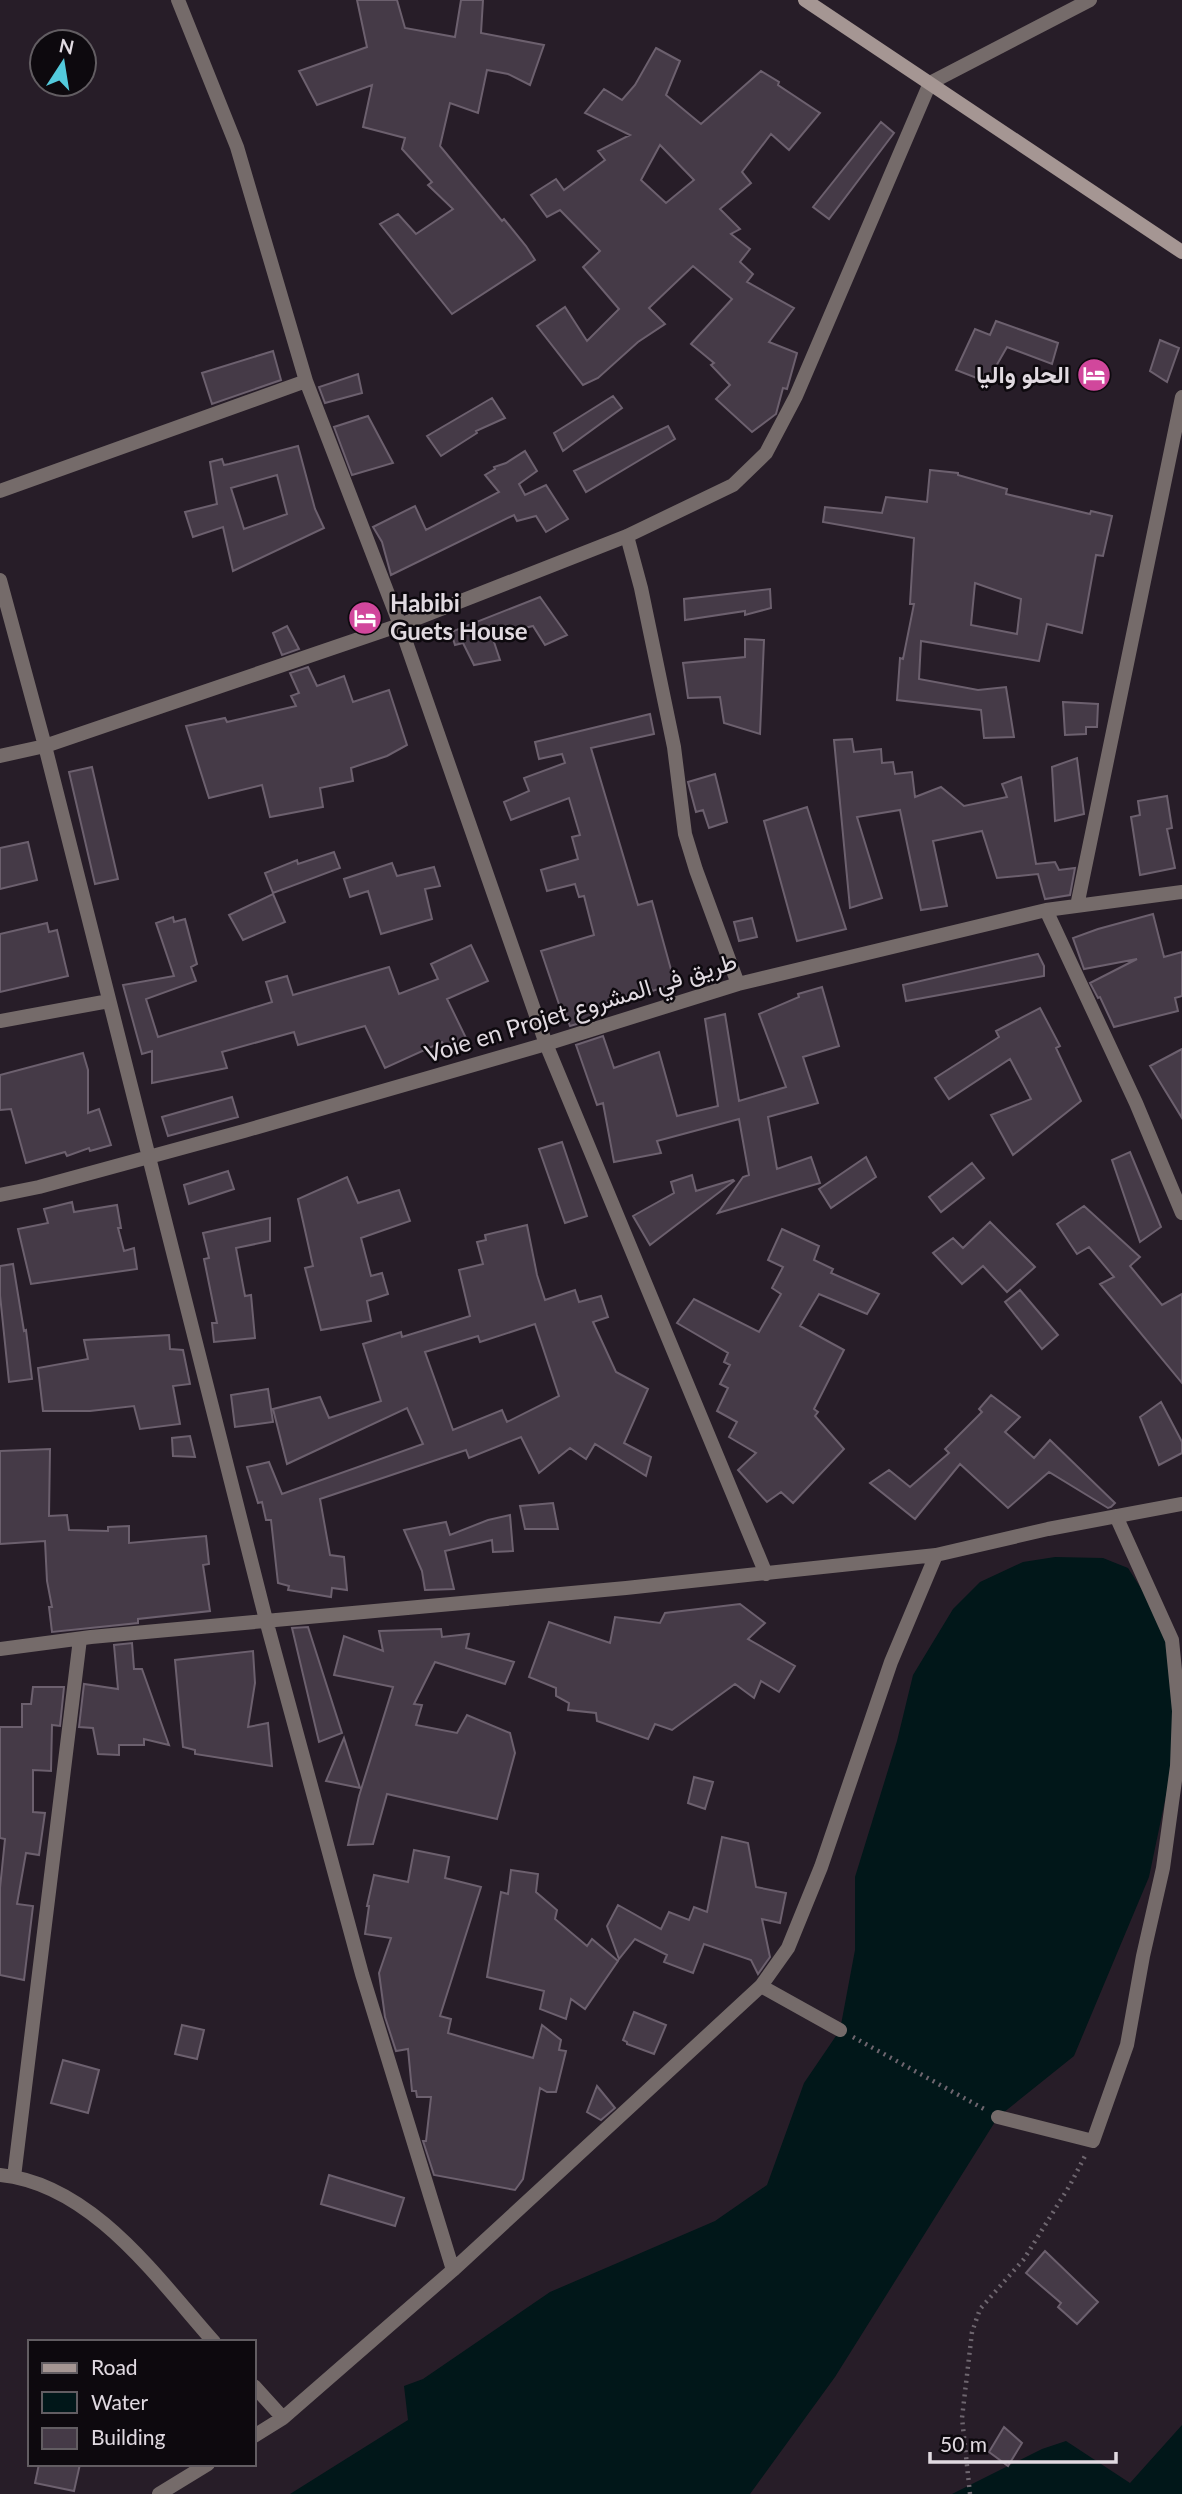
<svg xmlns="http://www.w3.org/2000/svg" width="1182" height="2494" font-family="Lato,Vazirmatn,sans-serif">
<rect width="100%" height="100%" fill="#271d28"/>
<path fill="#011719" d="M1055,1557L1103,1558L1128,1568L1144,1593L1164,1634L1182,1719L1149,1877L1074,2056L998,2117L835,2377L750,2494H290L408,2420L404,2386L423,2379L550,2292L715,2221L767,2185L804,2083L840,2030L855,1950V1877L897,1741L913,1675L953,1609L980,1582L1023,1562Z
M1182,2425V2494H952L1042,2449L1066,2441L1130,2483Z"/>
<path fill="#453a47" stroke="#6c606e" stroke-width="2" fill-rule="evenodd" d="M357,0H397L405,28L455,37L461,0H483L481,33L544,45L530,85L508,74L487,70L478,113L450,103L440,146L502,221L504,219L526,246L535,260L452,314L380,224L398,214L416,234L453,209L428,185L432,182L402,149L405,138L363,127L372,85L317,105L299,71L367,47Z
M656,48L680,61L666,95L701,124L761,71L779,82L778,85L820,113L789,150L771,134L742,172L751,183L720,209L740,229L731,234L750,249L740,262L753,274L747,282L794,308L769,342L797,353L787,389L783,388L776,414L752,432L716,399L730,385L711,365L714,363L691,344L732,299L693,266L649,308L665,324L638,342L598,378L583,385L537,326L565,307L587,341L619,309L583,267L600,251L560,210L547,217L531,195L556,179L564,190L605,160L598,151L630,135L585,113L604,89L622,100L635,85ZM660,145L694,180L666,203L641,180Z
M881,122L894,133L829,219L813,207Z
M996,321L1058,343L1052,364L1007,347L987,382L956,370L975,329L990,335Z
M1160,340L1179,348L1167,382L1150,371Z
M273,351L281,380L212,404L202,373Z
M358,374L362,393L325,403L319,387Z
M613,396L622,408L563,451L554,433Z
M492,398L505,418L476,431L477,433L441,456L427,436Z
M368,416L393,463L352,475L334,427Z
M668,426L675,439L586,492L574,471Z
M298,446L315,509L324,528L233,571L223,527L193,537L185,512L217,504L210,462L222,459L224,465L229,464ZM277,475L287,514L244,529L231,488Z
M525,451L537,471L519,484L525,495L546,485L568,519L546,532L536,516L517,521L514,515L391,575L382,542L373,527L415,506L426,530L499,492L485,475L495,469L494,467L506,463Z
M930,470L958,473V475L1007,489L1006,494L1090,514L1091,511L1112,516L1103,556L1096,555L1082,633L1047,624L1039,661L921,641L919,679L978,690L1006,687L1014,737L984,738L981,710L897,700L900,658L903,659L914,604H910L914,538L823,522L825,507L882,513L886,497L927,502ZM975,583L1021,599L1017,634L971,625Z
M770,589L771,608L745,615V611L685,620L684,599Z
M540,597L567,635L545,645L533,626L492,636L500,660L474,665L463,643L455,645L451,632Z
M287,626L299,649L282,655L273,633Z
M745,639L764,640L760,734L724,723L720,697L688,698L683,663L745,657Z
M308,667L317,686L344,676L353,702L389,690L407,745L387,756L351,768L353,781L320,788L323,807L270,817L262,785L209,798L186,726L225,718L227,722L296,706L291,696L299,693L290,673Z
M1063,702L1098,704L1097,727H1086V734L1065,735Z
M650,714L654,734L591,748L638,905L652,901L675,984L652,991L651,988L593,1008L597,1018L570,1026L566,1015L563,1016L541,951L594,935L584,896L579,897L575,884L547,891L541,870L578,859L572,837L580,835L569,798L511,820L504,802L529,791L524,778L565,763L562,754L539,759L535,742Z
M852,739L854,752L881,749L882,763L893,762L895,774L912,772L915,797L941,787L964,806L1007,797L1002,784L1021,777L1036,864L1055,862L1059,870L1075,868L1070,895L1045,899L1038,874L997,878L982,831L933,841L947,906L921,910L900,810L857,817L882,898L850,908L834,740Z
M1077,758L1084,814L1055,821L1052,767Z
M92,767L118,879L95,884L69,772Z
M715,774L727,822L709,828L703,810L696,812L688,782Z
M1167,796L1172,828L1167,829L1175,868L1140,875L1131,817L1140,815L1138,801Z
M807,807L846,929L797,941L764,821Z
M28,842L37,880L0,889V848Z
M334,852L340,868L273,893L265,873L297,860L298,864Z
M392,863L397,876L434,867L440,886L425,889L432,919L381,934L368,891L350,897L344,879Z
M273,894L285,922L243,940L229,915Z
M1153,914L1164,957L1182,952V996L1175,998L1178,1011L1114,1027L1100,997L1098,998L1090,983L1137,959L1084,969L1073,938L1098,929Z
M173,917L174,922L185,919L197,964L191,967L196,981L146,999L158,1037L272,1002L266,982L287,976L293,995L389,967L399,994L438,979L431,964L471,945L488,981L447,999L466,1038L445,1048L442,1042L385,1068L365,1026L298,1045L294,1032L222,1052L227,1068L152,1083V1051L142,1054L123,985L174,976L156,923Z
M752,918L757,937L739,941L734,922Z
M47,923L49,932L57,930L68,976L0,992V934Z
M1038,954L1044,966V976L906,1001L903,985Z
M822,987L839,1046L803,1057L818,1103L768,1117L777,1169L811,1157L820,1183L718,1213L743,1177L749,1175L739,1119L657,1141L661,1153L614,1162L603,1103L597,1105L576,1045L603,1036L614,1068L659,1052L677,1116L718,1106L705,1019L725,1014L739,1101L786,1087L759,1014L799,997L798,994Z
M1040,1008L1060,1046L1056,1048L1081,1101L1013,1155L991,1115L1031,1099L1010,1059L949,1099L935,1078L999,1037L996,1031Z
M1182,1049V1118L1150,1066Z
M83,1053L88,1070V1113L99,1109L111,1145L90,1151L89,1148L67,1156L65,1152L26,1163L11,1109L0,1110V1075Z
M232,1097L238,1117L168,1136L162,1117Z
M562,1142L587,1216L565,1223L539,1149Z
M1130,1152L1161,1227L1140,1242L1112,1160Z
M866,1157L876,1177L831,1208L819,1189Z
M972,1163L984,1178L941,1212L929,1197Z
M228,1171L234,1189L189,1204L184,1185Z
M692,1175L696,1191L733,1180L734,1181L650,1245L633,1216L674,1193L671,1182Z
M347,1177L358,1203L399,1190L410,1221L361,1238L371,1276L382,1273L388,1294L367,1301L371,1321L321,1330L305,1268L313,1266L298,1199Z
M72,1202L74,1212L117,1205L121,1228H118L124,1251L134,1248L137,1269L31,1284L18,1229L48,1223L44,1209Z
M1084,1206L1140,1257L1130,1266L1162,1305L1182,1294V1383L1100,1284L1114,1277L1089,1247L1077,1254L1057,1224Z
M270,1218V1241L236,1248L245,1296L251,1295L255,1338L214,1342L212,1323H217L204,1259L209,1258L203,1233Z
M990,1222L1035,1267L1007,1292L983,1266L962,1284L933,1253L953,1238L963,1248Z
M527,1225L537,1275L545,1300L575,1290L579,1302L601,1296L608,1317L593,1322L616,1372L648,1389L624,1443L651,1457L646,1476L595,1444L586,1459L570,1448L539,1473L521,1437L469,1458L466,1450L320,1499L330,1555L344,1557L347,1590L332,1588L331,1597L288,1590L289,1586L278,1583L271,1520H266L262,1502L258,1503L247,1467L269,1462L282,1494L423,1444L407,1408L287,1464L273,1409L320,1397L329,1418L381,1401L363,1344L401,1332L402,1337L470,1316L459,1270L483,1264L477,1242L486,1240L485,1235ZM535,1324L559,1396L507,1422L502,1410L453,1430L425,1352L478,1336L480,1342Z
M782,1229L819,1246L814,1260L833,1269L831,1273L879,1294L867,1314L819,1294L800,1326L844,1350L814,1409L818,1412L815,1416L844,1449L793,1503L781,1492L767,1502L738,1470L756,1453L729,1437L737,1422L717,1411L728,1388L720,1384L730,1365L724,1362L728,1353L677,1323L694,1299L759,1332L781,1294L772,1288L783,1267L768,1260Z
M13,1264L24,1331L26,1330L32,1379L9,1382L0,1295V1266Z
M1020,1290L1058,1335L1042,1349L1005,1302Z
M169,1335L170,1349L183,1350L190,1384L173,1386L180,1424L140,1429L134,1406L90,1411H43L38,1368L88,1359L84,1340Z
M268,1389L273,1422L235,1427L231,1395Z
M991,1395L1020,1417L1005,1432L1034,1458L1050,1440L1115,1503L1111,1507L1108,1508L1049,1472L1008,1508L960,1464L915,1519L870,1483L889,1470L910,1487L949,1453L945,1449L982,1412L979,1409Z
M1161,1402L1182,1442V1453L1159,1465L1140,1417Z
M190,1436L195,1457L173,1456L172,1438Z
M50,1449L49,1516L67,1515L69,1530L108,1531V1527L129,1526V1543L206,1536L209,1564L203,1565L210,1611L138,1619V1623L52,1632L49,1607H52L47,1581L45,1541L0,1544V1451Z
M553,1503L558,1529H525L520,1506Z
M510,1515L513,1551L493,1552L492,1540L445,1551L454,1589L425,1590L422,1571L404,1530L446,1522L450,1535L488,1520Z
M740,1604L765,1623L748,1639L795,1666L779,1692L761,1681L754,1698L735,1684L672,1730L655,1724L648,1739L597,1721L596,1713L568,1710L569,1703L556,1696V1688L529,1677L549,1622L610,1643L615,1617L660,1623L665,1613Z
M308,1627L342,1733L319,1742L292,1628Z
M441,1629L442,1637L469,1634L466,1648L514,1662L505,1684L435,1662L414,1704L422,1705L416,1725L457,1733L467,1715L510,1733L515,1753L497,1819L387,1794L373,1844L348,1845L359,1796L393,1687L334,1675L344,1636L383,1651L379,1631Z
M132,1643L134,1669H142L169,1745L144,1739V1745H119V1755L98,1754L93,1728L79,1727L84,1684L118,1689L114,1645Z
M253,1651L255,1683L248,1727L268,1723L272,1766L195,1754V1750L183,1747L175,1660Z
M33,1687H64L60,1726L52,1725L51,1771L33,1770V1812L45,1813L39,1855L26,1853L17,1904L33,1906L24,1980L0,1975V1888L5,1839L0,1838V1727H22V1704H31Z
M344,1738L360,1788L326,1781Z
M694,1777L713,1782L705,1809L688,1803Z
M722,1837L748,1843L756,1887L786,1893L780,1923L762,1919L770,1957L758,1974L751,1960L704,1944L693,1973L664,1962L667,1955L635,1939L619,1959L607,1926L618,1905L661,1929L669,1912L689,1920L694,1907L707,1912Z
M414,1850L449,1857L445,1878L481,1887L440,2016L451,2019L448,2033L533,2058L542,2025L561,2040L559,2050L566,2051L556,2092H547L540,2088L523,2179L515,2190L434,2175L423,2141H426L431,2097H417L416,2091H412L408,2049L396,2051L385,2017L379,1973L391,1938L365,1934L369,1906H367L374,1875L408,1882Z
M511,1870L538,1874L536,1892L557,1910L555,1919L587,1946L592,1939L618,1961L585,2009L571,1999L566,2019L540,2009L544,1991L487,1977L501,1892L508,1894Z
M634,2012L666,2025L654,2054L627,2044V2042L623,2040Z
M182,2025L204,2030L197,2059L175,2054Z
M63,2060L99,2070L88,2113L51,2103Z
M597,2086L615,2108L601,2120L587,2112Z
M329,2175L404,2198L395,2226L321,2204Z
M1045,2251L1098,2302L1077,2324L1058,2307L1061,2303L1026,2273Z
M1004,2427L1022,2443L1008,2466L989,2452Z
M39,2464H80L74,2491L35,2483Z"/>
<g fill="none" stroke-linecap="round" stroke-linejoin="round">
<path stroke="#6e666f" stroke-width="4.5" stroke-dasharray="2 5" stroke-linecap="butt" d="M853,2037L984,2109
M970,2494L962,2418L972,2332L980,2309L1024,2259L1070,2185L1085,2156"/>
<path stroke="#756b6a" stroke-width="14" d="M178,0L237,147L306,381L400,625L546,1044L766,1574
M0,491L306,381
M627,536L641,588L674,747L685,834L696,870L738,984
M0,580L45,746L266,1620L362,1974L453,2270
M0,756L45,746L400,625L627,536L733,485L766,453L796,396L930,83L1090,0
M1077,906L1182,397
M1046,910L1136,1103L1182,1213
M0,1021L109,1001
M0,1195L39,1187L244,1131L546,1044L738,984L1046,910L1182,892
M0,1649L91,1637L626,1588L936,1555L1048,1529L1182,1504
M761,1986L840,2030
M998,2117L1093,2141L1127,2045L1143,1956L1163,1868L1177,1766L1179,1711L1172,1640L1116,1516
M0,2175C92,2184 157,2278 214,2342
M14,2177L80,1639
M254,2386L283,2418
M254,2436L283,2418L453,2270L761,1986L788,1948L821,1867L891,1662L936,1555
M159,2494L208,2464"/>
<path stroke="#a59693" stroke-width="14" d="M805,0L1182,252"/>
</g>
<defs>
<g id="hotel-disc" transform="scale(1.75)"><circle r="9.5" fill="#d1479c" stroke="#0d090e"/><path d="M-6-4.5h1.5V1H6V5H4.5V3h-9V5H-6ZM-4 0a1.8 1.8 0 1 1 3.6 0ZM.5 0V-2.5h3Q6-2.5 6 0Z" fill="#fff"/></g>
</defs>
<g fill-rule="evenodd">
<use href="#hotel-disc" x="1094" y="375"/>
<use href="#hotel-disc" x="365" y="618"/>
</g>
<g text-anchor="middle" stroke-width="5" stroke-linejoin="round" paint-order="stroke">
<g font-size="24" font-weight="bold" fill="#e1dae1" stroke="#0d090e" text-anchor="end">
<text x="1070" y="383">الحلو واليا</text>
<text x="390" y="612" text-anchor="start">Habibi<tspan x="390" dy="28">Guets House</tspan></text>
</g>
<g font-size="24" fill="#e1dae1" stroke="#0d090e">
<text transform="translate(581 1008) rotate(-17)" y="8">Voie en Projet طريق في المشروع</text>
</g>
</g>
<rect x="28" y="2340" width="228" height="126" fill="#0d090e" stroke="#625d62" stroke-width="2"/>
<rect x="42" y="2363" width="35" height="10" fill="#a59693" stroke="#625d62" stroke-width="2"/>
<text x="91" y="2375" font-size="21" fill="#e1dae1">Road</text>
<rect x="42" y="2392" width="35" height="21" fill="#011719" stroke="#625d62" stroke-width="2"/>
<text x="91" y="2410" font-size="21" fill="#e1dae1">Water</text>
<rect x="42" y="2428" width="35" height="21" fill="#453a47" stroke="#625d62" stroke-width="2"/>
<text x="91" y="2445" font-size="21" fill="#e1dae1">Building</text>
<g transform="translate(63 63) rotate(12)"><circle r="33" fill="#0d090e" stroke="#625d62" stroke-width="2"/>
<path d="M0-5L12 26L0 18L-12 26Z" fill="#53cadc"/>
<text y="-10" font-size="19" font-weight="bold" text-anchor="middle" fill="#e1dae1">N</text>
</g>
<path d="M930 2452v10h186v-10" fill="none" stroke="#e1dae1" stroke-width="3.5"/>
<text x="940" y="2452" font-size="21" fill="#e1dae1" stroke="#0d090e" stroke-width="5" paint-order="stroke">50 m</text>
</svg>
